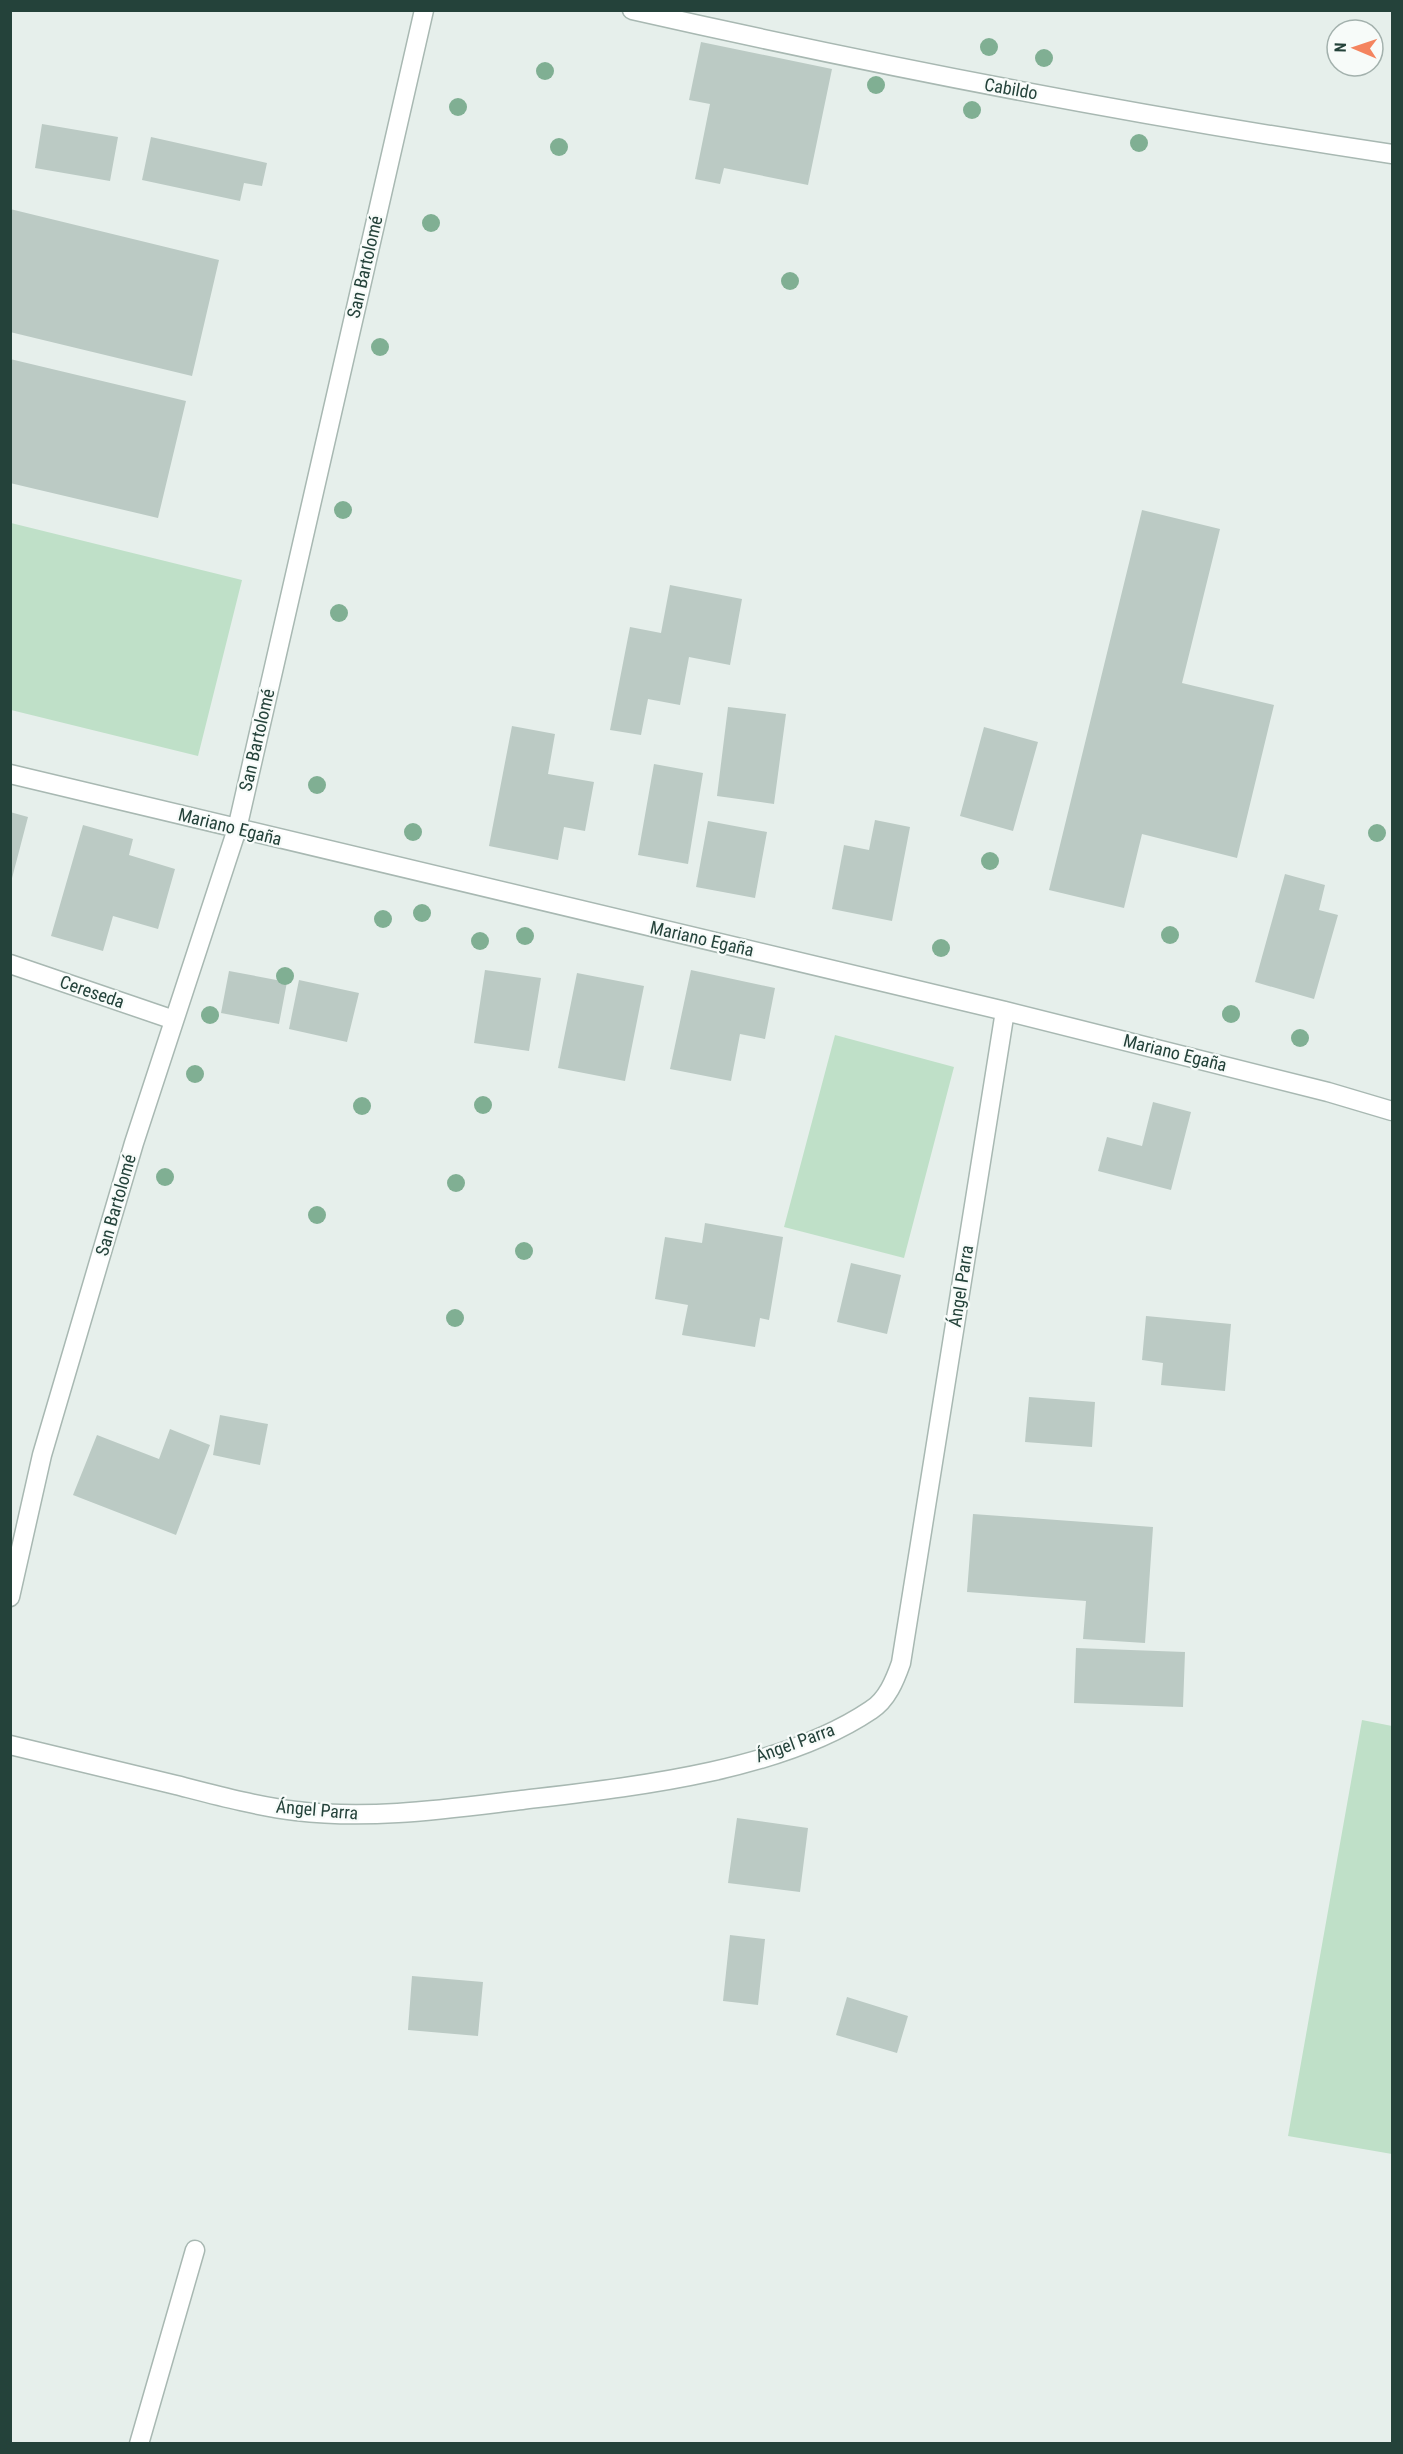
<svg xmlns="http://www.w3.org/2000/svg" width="1403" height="2454" font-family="'Roboto Condensed',sans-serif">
<rect width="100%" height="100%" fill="#e6efeb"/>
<path fill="#bfe0c8" d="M11,523L242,580L198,756L11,710Z
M835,1035L954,1067L904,1258L784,1227Z
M1362,1720L1392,1726V2154L1288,2136Z"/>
<path fill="#bbcac4" d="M701,42L832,69L808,185L724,168L720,184L695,179L710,104L689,100Z
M42,124L118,137L110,181L35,168Z
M151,137L267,163L262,186L244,183L240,201L142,180Z
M10,209L219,260L192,376L10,332Z
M10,359L186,401L158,518L10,483Z
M1142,510L1220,529L1182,683L1274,705L1237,858L1142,834L1124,908L1049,890Z
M670,585L742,599L730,665L689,657L680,705L648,699L641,735L610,730L630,627L661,633Z
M728,707L786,714L774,804L717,796Z
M512,726L555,734L548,774L594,782L585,831L564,827L558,860L489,846Z
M984,727L1038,742L1013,831L960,816Z
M654,764L703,773L688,864L638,855Z
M10,812L28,817L11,882H10Z
M875,820L910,827L892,921L832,909L844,845L869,850Z
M708,821L767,832L755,898L696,887Z
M83,825L133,839L129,855L175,869L158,929L113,916L103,951L51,936Z
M1285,874L1325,885L1319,910L1338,915L1314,999L1255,982Z
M485,970L541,978L529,1051L474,1043Z
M691,970L775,988L765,1039L740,1034L731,1081L670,1069Z
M229,971L287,982L279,1024L221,1013Z
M577,973L644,986L625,1081L558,1068Z
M299,980L359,993L347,1042L289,1029Z
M1153,1102L1191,1112L1171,1190L1098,1171L1107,1137L1142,1146Z
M705,1223L783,1237L769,1320L760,1318L755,1347L682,1335L688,1305L655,1299L665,1237L702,1243Z
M851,1263L901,1275L887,1334L837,1322Z
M1146,1316L1231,1324L1225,1391L1161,1385L1163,1363L1142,1360Z
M1029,1397L1095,1402L1092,1447L1025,1442Z
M220,1415L268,1424L260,1465L213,1455Z
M170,1429L210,1445L176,1535L73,1495L97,1435L159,1459Z
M973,1514L1153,1527L1145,1643L1083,1639L1086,1601L967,1592Z
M1076,1648L1185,1652L1183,1707L1074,1703Z
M737,1818L808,1828L800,1892L728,1883Z
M730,1935L765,1939L758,2005L723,2001Z
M412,1976L483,1982L478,2036L408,2030Z
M847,1997L908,2016L897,2053L836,2035Z"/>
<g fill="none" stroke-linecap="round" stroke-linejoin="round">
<g stroke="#a8b8b2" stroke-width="21">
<path id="minor" d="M632,10C884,67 1137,116 1392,154
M10,774L1005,1011L1328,1092L1392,1111
M10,964L174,1020
M10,1597L42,1455L134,1143L237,829L424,10
M10,1745C66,1759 121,1772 176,1785C215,1795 255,1806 296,1811C372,1820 446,1809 522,1800C631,1787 779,1772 871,1710C887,1700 895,1680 901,1663L1005,1011
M139,2444L195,2250"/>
</g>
<use href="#minor" stroke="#fff" stroke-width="18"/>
</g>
<g fill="#80af93">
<circle cx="989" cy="47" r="9"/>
<circle cx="1044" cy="58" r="9"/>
<circle cx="545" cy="71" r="9"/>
<circle cx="876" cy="85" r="9"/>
<circle cx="458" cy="107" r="9"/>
<circle cx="972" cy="110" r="9"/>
<circle cx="1139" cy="143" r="9"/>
<circle cx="559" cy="147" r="9"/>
<circle cx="431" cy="223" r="9"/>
<circle cx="790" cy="281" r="9"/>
<circle cx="380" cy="347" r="9"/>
<circle cx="343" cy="510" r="9"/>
<circle cx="339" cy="613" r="9"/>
<circle cx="317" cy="785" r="9"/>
<circle cx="413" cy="832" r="9"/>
<circle cx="1377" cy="833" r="9"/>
<circle cx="990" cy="861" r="9"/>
<circle cx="422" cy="913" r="9"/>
<circle cx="383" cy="919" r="9"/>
<circle cx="1170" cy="935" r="9"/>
<circle cx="525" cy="936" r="9"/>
<circle cx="480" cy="941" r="9"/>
<circle cx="941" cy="948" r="9"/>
<circle cx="285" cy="976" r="9"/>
<circle cx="1231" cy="1014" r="9"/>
<circle cx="210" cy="1015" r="9"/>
<circle cx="1300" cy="1038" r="9"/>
<circle cx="195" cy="1074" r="9"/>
<circle cx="483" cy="1105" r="9"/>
<circle cx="362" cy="1106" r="9"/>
<circle cx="165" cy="1177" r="9"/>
<circle cx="456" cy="1183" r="9"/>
<circle cx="317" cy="1215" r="9"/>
<circle cx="524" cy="1251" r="9"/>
<circle cx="455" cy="1318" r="9"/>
</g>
<g text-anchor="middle" stroke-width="4.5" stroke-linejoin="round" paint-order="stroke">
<g font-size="18" fill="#24423a" stroke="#f7fbf9">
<text transform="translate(1011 89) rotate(10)" y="6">Cabildo</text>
<text transform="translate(365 267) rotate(-77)" y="6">San Bartolomé</text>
<text transform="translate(257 740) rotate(-77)" y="6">San Bartolomé</text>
<text transform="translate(230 827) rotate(14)" y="6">Mariano Egaña</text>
<text transform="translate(702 939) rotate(13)" y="6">Mariano Egaña</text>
<text transform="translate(92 992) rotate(19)" y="6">Cereseda</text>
<text transform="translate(1175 1053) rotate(14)" y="6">Mariano Egaña</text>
<text transform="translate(116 1205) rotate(-74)" y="6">San Bartolomé</text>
<text transform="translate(961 1286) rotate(-81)" y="6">Ángel Parra</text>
<text transform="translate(795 1743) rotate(-20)" y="6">Ángel Parra</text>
<text transform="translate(317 1810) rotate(5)" y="6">Ángel Parra</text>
</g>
</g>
<rect width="1403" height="2454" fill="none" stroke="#24423a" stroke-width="24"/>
<g transform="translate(1355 48) rotate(272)"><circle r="28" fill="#f7fbf9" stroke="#a3b1ad" stroke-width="1.5"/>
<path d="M0-4.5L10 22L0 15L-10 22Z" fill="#f4845f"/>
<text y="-9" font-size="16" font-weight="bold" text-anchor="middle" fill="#24423a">N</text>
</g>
</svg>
